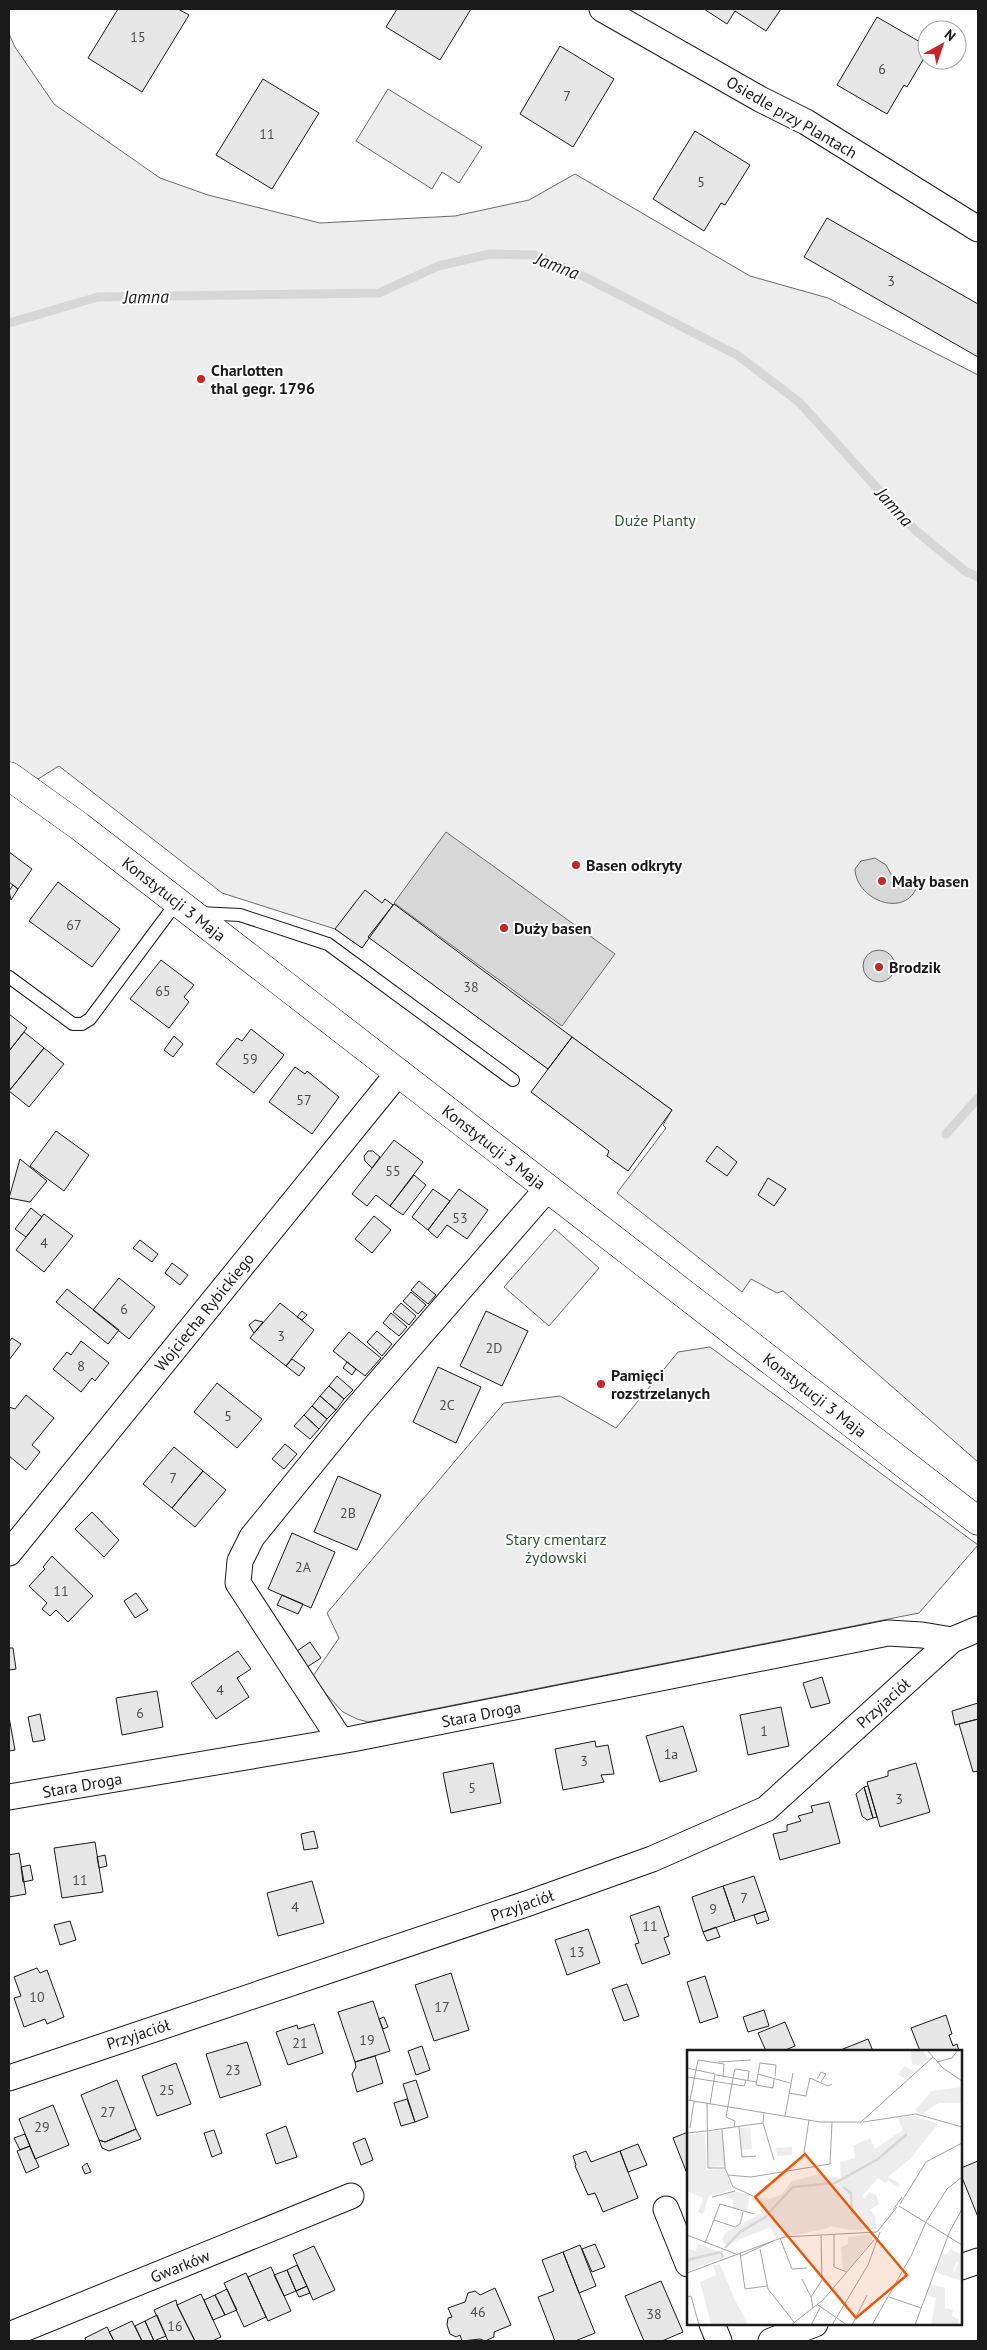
<svg xmlns="http://www.w3.org/2000/svg" width="987" height="2350" font-family="'PT Sans',sans-serif">
<rect width="100%" height="100%" fill="#fff"/>
<path fill="#ededed" stroke="#6a6a6a" d="M9,34L15,47L54,104L160,178L208,195L320,223L455,216L529,200L575,174L750,276L828,298L978,375V1462L783,1291L777,1293L751,1279L742,1292L617,1193L666,1128L663,1125L672,1110L572,1037L548,1069L369,937L362,948L335,929L222,893L59,766L38,779L9,762Z
M388,89L482,147L459,183L442,172L432,189L356,141Z
M555,1229L599,1268L549,1326L504,1287Z
M710,1347L978,1545L919,1613L368,1722L357,1719L343,1712L326,1694L313,1676L339,1638L327,1613L504,1403L560,1396L616,1428L678,1352Z"/>
<path fill="#d7d7d7" stroke="#6a6a6a" d="M446,832L615,954L562,1026L394,903Z
M875,858L886,865L892,876L911,882L916,889C902,918 856,899 855,869L861,861Z
M863 966a16 16 0 1 1 32 0a16 16 0 1 1-32 0Z"/>
<g fill="none" stroke-linecap="round" stroke-linejoin="round">
<path stroke="#d7d7d7" stroke-width="9" d="M9,323L98,297L379,293L438,266L490,254L534,255L581,275L737,355L799,402L915,530L965,571L978,577
M946,1134L978,1098"/>
</g>
<path fill="#e6e6e6" stroke="#1a1a1a" d="M118,9H178L189,15L142,92L88,58Z
M397,9H471L440,60L386,27Z
M704,9H781L766,31L735,11L727,24Z
M877,17L927,46V53L907,87L904,85L887,114L837,85Z
M560,46L614,79L573,147L520,114Z
M263,79L319,113L272,189L216,155Z
M695,131L750,165L725,205L721,203L704,231L653,199Z
M827,218L978,304V357L804,257Z
M9,852L32,869L18,889L9,882Z
M58,882L120,929L92,967L29,921Z
M13,885L18,889L11,900L9,891Z
M365,890L382,903L385,899L393,905L362,948L335,929Z
M394,904L572,1037L548,1069L368,937Z
M161,960L194,985L184,997L189,1002L169,1028L130,999Z
M9,1014L27,1028L9,1051Z
M251,1029L284,1055L254,1093L216,1064L237,1038L242,1041Z
M24,1032L44,1048L9,1091V1051Z
M174,1036L183,1044L173,1057L164,1050Z
M572,1037L672,1110L628,1171L607,1156L609,1151L531,1092Z
M44,1048L64,1064L29,1107L9,1091Z
M295,1067L305,1074L307,1071L339,1097L312,1134L269,1102Z
M56,1131L89,1155L64,1191L30,1166Z
M394,1140L423,1162L390,1206L376,1195L367,1206L352,1194Z
M717,1146L737,1162L727,1176L706,1161Z
M368,1151H373L380,1157L372,1168L365,1161L364,1156Z
M20,1159L47,1181L30,1202L9,1198Z
M414,1175L426,1185L403,1215L390,1206Z
M768,1178L786,1189L774,1206L758,1195Z
M433,1189L450,1201L428,1230L412,1217Z
M459,1189L488,1210L467,1239L447,1225L437,1238L428,1230Z
M31,1208L42,1217L26,1237L15,1229Z
M44,1214L73,1236L44,1272L16,1250Z
M374,1216L391,1230L372,1253L355,1239Z
M140,1240L158,1254L152,1262L133,1248Z
M172,1263L188,1275L180,1285L165,1273Z
M119,1278L155,1307L129,1339L93,1310Z
M419,1281L436,1295L428,1304L411,1290Z
M67,1289L119,1330L108,1344L56,1302Z
M411,1292L426,1305L418,1314L403,1301Z
M280,1303L314,1330L286,1366L250,1338Z
M401,1303L416,1316L409,1325L393,1312Z
M302,1311L307,1315L302,1320L297,1317Z
M486,1311L528,1331L502,1386L460,1366Z
M391,1313L407,1327L399,1336L383,1323Z
M255,1320L263,1322L254,1333L249,1325Z
M377,1331L392,1344L382,1356L367,1342Z
M349,1332L381,1358L365,1376L333,1351Z
M12,1338L21,1344L9,1360V1342Z
M81,1341L109,1363L95,1381L92,1378L81,1392L53,1369L67,1352L71,1355Z
M292,1359L305,1368L299,1376L286,1366Z
M347,1362L356,1369L352,1375L343,1368Z
M438,1367L481,1387L456,1443L413,1422Z
M337,1376L353,1390L344,1399L329,1386Z
M217,1383L262,1419L237,1448L194,1412Z
M329,1386L344,1399L336,1410L320,1396Z
M26,1395L54,1418L32,1445L40,1452L26,1470L9,1456V1407L15,1409Z
M320,1396L336,1410L327,1419L312,1406Z
M312,1406L327,1419L319,1429L304,1415Z
M304,1415L319,1429L310,1439L294,1426Z
M285,1444L297,1454L284,1469L272,1459Z
M174,1447L203,1471L172,1508L143,1484Z
M203,1471L226,1490L195,1527L172,1508Z
M338,1476L381,1495L357,1550L314,1532Z
M92,1512L119,1540L104,1557L75,1529Z
M292,1533L335,1552L311,1608L268,1589Z
M52,1556L93,1596L68,1622L56,1610L50,1616L42,1609L47,1603L29,1586L45,1569L43,1567Z
M136,1593L148,1610L135,1618L124,1601Z
M282,1595L303,1604L298,1614L277,1605Z
M310,1642L321,1658L307,1667L297,1651Z
M9,1648H13L16,1669L9,1670Z
M238,1651L251,1669L237,1678L249,1697L216,1719L191,1683Z
M822,1677L830,1703L811,1708L803,1683Z
M157,1691L163,1727L122,1735L116,1698Z
M978,1703V1719L955,1725L952,1711Z
M781,1707L789,1746L748,1755L740,1715Z
M40,1714L45,1740L33,1742L28,1717Z
M9,1717L15,1750L9,1751Z
M978,1719V1771L973,1772L959,1724Z
M683,1726L697,1771L660,1782L646,1736Z
M595,1741L596,1747L608,1745L614,1774L601,1775L604,1782L563,1790L555,1749Z
M493,1763L501,1803L451,1813L443,1773Z
M916,1763L930,1812L880,1827L867,1782L888,1776V1771Z
M868,1786L877,1817L873,1818L864,1787Z
M864,1787L873,1818L867,1820L862,1816L856,1794Z
M829,1802L840,1843L780,1860L773,1834L787,1831V1825L801,1821L798,1816L813,1812L811,1806Z
M314,1831L318,1848L304,1850L301,1834Z
M95,1842L103,1892L62,1898L54,1848Z
M19,1853L26,1894L9,1897V1855Z
M105,1855L107,1866L99,1868L97,1857Z
M30,1865L33,1880L23,1882L21,1867Z
M754,1876L766,1911L735,1921L723,1886Z
M312,1881L324,1923L278,1936L267,1893Z
M723,1886L735,1921L703,1932L692,1897Z
M659,1906L669,1936L664,1938L670,1954L642,1964L635,1944L639,1943L630,1916Z
M766,1911L769,1920L757,1924L754,1915Z
M70,1921L76,1940L60,1945L54,1925Z
M716,1927L720,1937L707,1941L703,1932Z
M588,1929L600,1963L567,1975L555,1940Z
M37,1968L40,1973L47,1970L64,2017L47,2024L45,2019L24,2027L14,1998L21,1996L14,1977Z
M451,1973L469,2030L434,2041L415,1985Z
M705,1976L718,2017L700,2023L687,1982Z
M627,1984L639,2016L624,2021L612,1989Z
M373,2001L390,2051L355,2062L338,2012Z
M764,2010L769,2026L748,2032L743,2017Z
M946,2015L952,2034L949,2035L953,2046L957,2044L959,2051H920L911,2028Z
M384,2017L388,2027L383,2029L379,2019Z
M785,2022L795,2046L783,2051H766L758,2033Z
M314,2024L323,2053L288,2065L276,2032L297,2025L298,2029Z
M868,2039L873,2051H838Z
M247,2042L261,2085L220,2098L206,2054Z
M422,2046L430,2070L416,2075L408,2051Z
M375,2056L383,2083L357,2092L352,2074L356,2067L355,2062Z
M176,2063L191,2104L157,2116L142,2076Z
M117,2080L136,2129L105,2142L99,2140L81,2095Z
M416,2080L428,2117L415,2122L403,2084Z
M407,2099L415,2122L401,2126L394,2103Z
M53,2105L69,2145L35,2159L19,2119Z
M286,2126L297,2157L276,2164L266,2134Z
M136,2129L141,2139L109,2151L102,2148L99,2140L105,2142Z
M214,2130L222,2153L212,2157L204,2133Z
M688,2132V2176L673,2138Z
M25,2134L30,2146L20,2150L14,2138Z
M365,2138L373,2160L361,2165L353,2143Z
M638,2144L647,2165L628,2172L620,2151Z
M30,2146L39,2167L26,2173L17,2151Z
M586,2151L591,2162L620,2151L638,2198L603,2212L595,2193L588,2195L575,2166L576,2165L573,2156Z
M978,2161V2217L961,2175V2168Z
M87,2163L91,2172L85,2174L82,2167Z
M595,2244L605,2267L592,2272L582,2249Z
M580,2245L596,2286L579,2293L563,2252Z
M314,2246L335,2290L313,2300L293,2255Z
M563,2252L595,2333L575,2341H555L538,2297L554,2291L542,2260Z
M297,2265L307,2286L296,2291L287,2270Z
M271,2267L291,2311L268,2321L248,2277Z
M287,2270L296,2291L284,2296L274,2275Z
M246,2273L266,2317L244,2327L224,2283Z
M661,2281L683,2332L662,2341H644L625,2296Z
M307,2286L310,2293L299,2297L296,2291Z
M495,2288L511,2325L494,2332V2337L485,2341L480,2339L462,2341L460,2335L456,2337L450,2334L447,2325L448,2318L452,2317L448,2308L465,2302L468,2293L475,2291L480,2295Z
M227,2289L237,2310L225,2315L215,2295Z
M201,2294L221,2337L212,2341H195L177,2305Z
M215,2295L225,2315L213,2320L204,2300Z
M176,2300L177,2305L195,2341H168L154,2310Z
M157,2315L166,2336L154,2341L145,2321Z
M132,2321L142,2341H114L109,2332Z
M145,2321L154,2341H142L135,2326Z
M107,2327L114,2341H86L85,2338Z"/>
<g fill="none" stroke-linecap="round" stroke-linejoin="round">
<g stroke="#1a1a1a" stroke-width="14">
<path id="service" d="M199,913L240,915L328,944L513,1080
M9,977L73,1024H82L90,1019L177,902"/>
</g>
<g stroke="#1a1a1a" stroke-width="27">
<path id="minor" d="M602,9L760,99L806,122L978,229
M9,1553L399,1072
M341,1741L238,1583L240,1561L252,1537L356,1409L547,1189
M9,1797L352,1739L888,1633L922,1635L952,1640
M9,2078L529,1903L652,1859L766,1809L952,1640L978,1629
M666,2209L688,2264
M961,2267L978,2261
M712,2324L719,2341
M9,2335L351,2196
M771,2341L815,2324"/>
</g>
<g stroke="#1a1a1a" stroke-width="29">
<path id="tertiary" d="M9,776L79,826L978,1521"/>
</g>
<use href="#service" stroke="#fff" stroke-width="12"/>
<use href="#minor" stroke="#fff" stroke-width="25"/>
<use href="#tertiary" stroke="#fff" stroke-width="28"/>
</g>
<g fill="#c62828" stroke="#fff" stroke-width="2">
<circle cx="201" cy="379" r="5"/>
<circle cx="576" cy="865" r="5"/>
<circle cx="882" cy="881" r="5"/>
<circle cx="504" cy="928" r="5"/>
<circle cx="879" cy="967" r="5"/>
<circle cx="601" cy="1384" r="5"/>
</g>
<g text-anchor="middle" stroke-width="4" stroke-linejoin="round" paint-order="stroke">
<g font-size="14" fill="#4d4d4d">
<text x="138" y="42">15</text>
<text x="882" y="74">6</text>
<text x="567" y="101">7</text>
<text x="267" y="139">11</text>
<text x="701" y="187">5</text>
<text x="891" y="286">3</text>
<text x="74" y="930">67</text>
<text x="471" y="992">38</text>
<text x="163" y="996">65</text>
<text x="250" y="1064">59</text>
<text x="304" y="1105">57</text>
<text x="393" y="1176">55</text>
<text x="460" y="1223">53</text>
<text x="44" y="1248">4</text>
<text x="124" y="1314">6</text>
<text x="281" y="1341">3</text>
<text x="494" y="1353">2D</text>
<text x="81" y="1371">8</text>
<text x="447" y="1410">2C</text>
<text x="228" y="1421">5</text>
<text x="173" y="1483">7</text>
<text x="348" y="1518">2B</text>
<text x="303" y="1572">2A</text>
<text x="61" y="1596">11</text>
<text x="220" y="1695">4</text>
<text x="140" y="1718">6</text>
<text x="764" y="1736">1</text>
<text x="671" y="1759">1a</text>
<text x="584" y="1766">3</text>
<text x="472" y="1793">5</text>
<text x="899" y="1804">3</text>
<text x="80" y="1885">11</text>
<text x="744" y="1903">7</text>
<text x="295" y="1912">4</text>
<text x="713" y="1914">9</text>
<text x="650" y="1931">11</text>
<text x="577" y="1957">13</text>
<text x="37" y="2002">10</text>
<text x="442" y="2012">17</text>
<text x="367" y="2045">19</text>
<text x="300" y="2048">21</text>
<text x="233" y="2075">23</text>
<text x="167" y="2095">25</text>
<text x="108" y="2117">27</text>
<text x="42" y="2132">29</text>
<text x="478" y="2317">46</text>
<text x="654" y="2319">38</text>
<text x="175" y="2331">16</text>
</g>
<g font-size="16" fill="#1a1a1a" stroke="#fff">
<text transform="translate(792 117) rotate(30)" y="6">Osiedle przy Plantach</text>
<text transform="translate(174 899) rotate(38)" y="6">Konstytucji 3 Maja</text>
<text transform="translate(494 1147) rotate(38)" y="6">Konstytucji 3 Maja</text>
<text transform="translate(204 1312) rotate(-51)" y="6">Wojciecha Rybickiego</text>
<text transform="translate(815 1395) rotate(38)" y="6">Konstytucji 3 Maja</text>
<text transform="translate(883 1703) rotate(-42)" y="6">Przyjaciół</text>
<text transform="translate(481 1714) rotate(-11)" y="6">Stara Droga</text>
<text transform="translate(82 1785) rotate(-10)" y="6">Stara Droga</text>
<text transform="translate(522 1905) rotate(-19)" y="6">Przyjaciół</text>
<text transform="translate(138 2034) rotate(-18)" y="6">Przyjaciół</text>
<text transform="translate(180 2266) rotate(-22)" y="6">Gwarków</text>
</g>
<g font-size="16" font-weight="bold" fill="#1a1a1a" stroke="#fff" text-anchor="start">
<text x="211" y="376">Charlotten<tspan x="211" dy="18">thal gegr. 1796</tspan></text>
<text x="586" y="871">Basen odkryty</text>
<text x="892" y="887">Mały basen</text>
<text x="514" y="934">Duży basen</text>
<text x="889" y="973">Brodzik</text>
<text x="611" y="1381">Pamięci<tspan x="611" dy="18">rozstrzelanych</tspan></text>
</g>
<g font-size="16" fill="#2b5a34" stroke="#fff">
<text x="655" y="526">Duże Planty</text>
<text x="556" y="1545">Stary cmentarz<tspan x="556" dy="18">żydowski</tspan></text>
</g>
<g font-size="18" font-style="italic" fill="#1a1a1a" stroke="#fff">
<text transform="translate(557 266) rotate(21)" y="6">Jamna</text>
<text transform="translate(146 297) rotate(-1)" y="6">Jamna</text>
<text transform="translate(894 507) rotate(48)" y="6">Jamna</text>
</g>
</g>
<g transform="translate(687 2050)">
<rect width="275" height="275" fill="#fff"/>
<path d="M224,0H236L241,9L234,16L225,14ZM220,14L218,16L226,21L231,19L220,30L211,24ZM275,37V53H252L235,64L228,61L244,41ZM229,66L251,74L223,109L201,127L213,134L211,137L201,131L199,133L191,128L176,145L177,148L183,142L189,145L192,154L183,160L188,165L189,179L164,180L142,176V178L89,189L83,177L39,195L35,190L38,183L74,163V156L64,149L66,147L83,149L94,145L105,131L133,124L154,128L153,112L168,108L166,96L183,88L188,99L216,80L211,68ZM63,77L65,99L55,100L53,78ZM35,80L39,116L22,117L20,82ZM18,83L20,120L38,119L45,140L22,146L16,164L11,162L16,148L0,141V85ZM105,97V105L90,106L89,98ZM48,141L63,145L60,161L45,158L46,150L36,145ZM185,184V190L161,220H156L154,197L161,194V187ZM10,193L30,201L36,208L0,221L2,199L9,201ZM266,196L265,200L275,205V223L268,221L270,214L272,217L270,211L266,221L275,223V231L248,222L256,204H260ZM33,214L48,250L61,275H24L13,232L29,225L26,215ZM243,234L258,238V258L266,260L265,266L272,269L271,275H244L249,248L239,245Z" fill="#ededed"/>
<path fill="none" stroke="#d7d7d7" stroke-width="2.5" d="M156,137L164,143L165,164M38,198L53,182L77,168L106,137L148,133L191,109L220,84M0,210L34,202L36,207"/>
<path fill="none" stroke="#a3a3a3" stroke-width="1" d="M240,0L256,18L275,31M31,12L64,10M250,12L265,8L271,0M0,18L28,24L23,54M71,24L73,13L89,15L88,26M29,25L46,28L48,19L62,21L61,30M0,27L57,36L59,30M87,29L86,38L69,35L71,24L103,33M130,29L134,22L139,24L134,32M102,43L119,46L123,28L141,36L145,34M0,50L133,72H174L246,7M3,50L11,10L37,14L36,27M20,53L21,118H38M77,62L76,73L87,110M98,66L106,23M176,72L229,64L275,77M47,77L48,71L39,67L46,28L70,32M52,77L55,107L69,106M3,78L7,51M35,79L38,118L46,137L66,146M19,81L76,73M0,83L19,81M117,103L122,70M41,125L64,127L143,114L145,72M25,147L48,141M213,154L239,112L275,93M212,156L275,195M206,160L215,147M27,170L48,177L53,174L56,162M0,185L49,204M147,185V217L160,222M93,188L105,219L120,218M18,193L33,154L67,164M73,199L81,239L107,272M53,203L58,239L80,236M54,206L88,190M0,223L97,187L190,182L210,157M115,229L124,247M0,247L4,246L12,275M202,247L234,258M131,255L160,275M126,258L124,247L135,230L134,185M104,275L136,250L187,190M124,275L133,258M145,275L181,215L193,182M165,275L180,245M185,275L224,206L239,172L260,139L275,127M228,275L262,183L275,159"/>
<path fill="#e8590c" fill-opacity="0.15" stroke="#e8590c" stroke-width="2.5" d="M118,104L220,225L169,268L68,147Z"/>
<rect width="275" height="275" fill="none" stroke="#1a1a1a" stroke-width="2.5"/>
</g>
<rect width="987" height="2350" fill="none" stroke="#1a1a1a" stroke-width="20"/>
<g transform="translate(942 45) rotate(40)"><circle r="24" fill="#ffffff" stroke="#a3a3a3"/>
<path d="M0-4L9 19L0 12L-9 19Z" fill="#c62828"/>
<text y="-8" font-size="14" font-weight="bold" text-anchor="middle" fill="#1a1a1a">N</text>
</g>
</svg>
